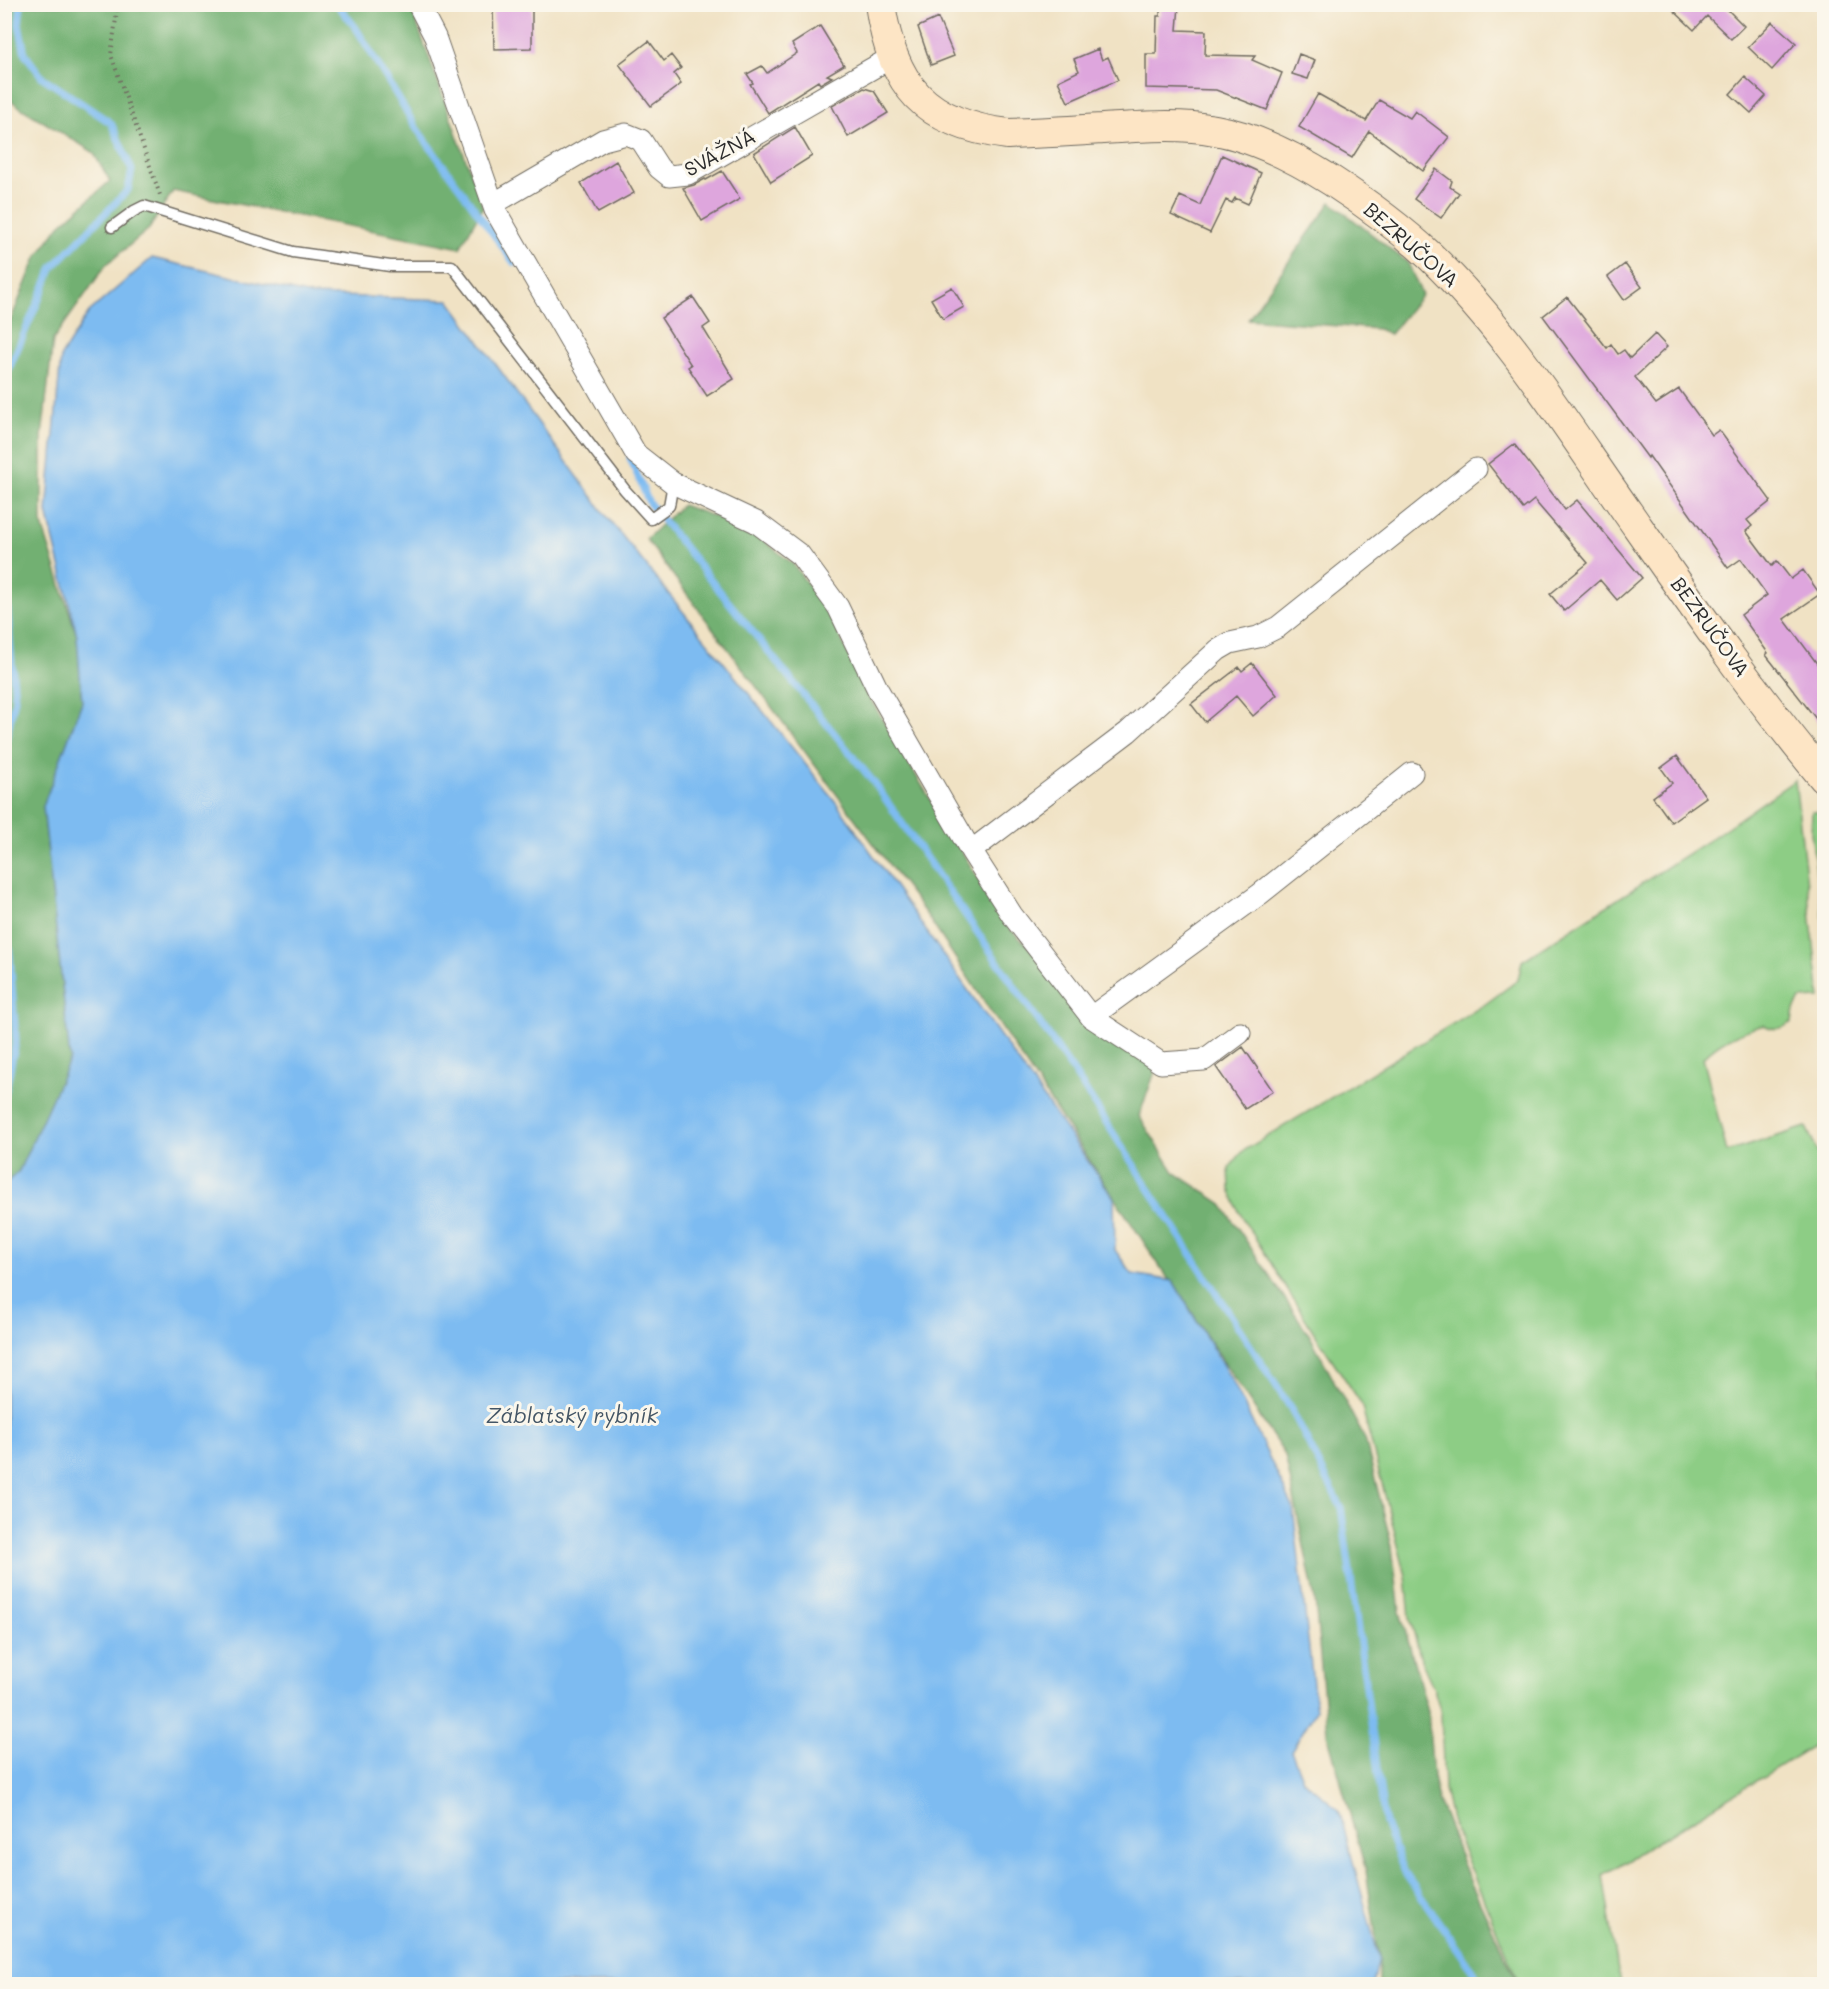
<svg xmlns="http://www.w3.org/2000/svg" width="1829" height="1989" font-family="Mali,sans-serif">
<rect width="100%" height="100%" fill="#fbf7ec"/>
<filter id="ink" filterUnits="userSpaceOnUse"><feTurbulence type="fractalNoise" baseFrequency=".0167" numOctaves="2"/><feDisplacementMap in="SourceGraphic" scale="12" xChannelSelector="R" yChannelSelector="G"/><feConvolveMatrix kernelMatrix="1 2 1 2 8 2 1 2 1" color-interpolation-filters="sRGB"/></filter>
<filter id="wash" filterUnits="userSpaceOnUse"><feTurbulence type="fractalNoise" baseFrequency=".008" numOctaves="4" result="noise"/><feDisplacementMap in="SourceGraphic" scale="24" xChannelSelector="R" yChannelSelector="G"/><feGaussianBlur stdDeviation="1.35" result="paint"/><feColorMatrix in="noise" values="0 0 0 0 0 0 0 0 0 0 0 0 0 0 0 0 0 1.4 0 .05"/><feComposite in="paint" operator="in"/></filter>
<g filter="url(#wash)">
<rect width="100%" height="100%" fill="#f0e2c4"/>
<path fill="#8dcd85" stroke="#5c7c58" stroke-width="1.5" d="M1795,780L1820,998L1800,999L1794,1010L1792,1022C1782,1029 1775,1031 1764,1025C1742,1031 1719,1040 1703,1058L1727,1152L1806,1127L1824,1166V1739L1603,1875L1620,1984H1519L1452,1824L1444,1789L1441,1713L1434,1689L1421,1660L1410,1618L1406,1576L1361,1403L1313,1331L1239,1212L1230,1189L1229,1168L1243,1151L1484,1005L1518,980L1522,961L1706,842Z
M1823,807L1824,809V926L1811,833L1812,812H1817Z"/>
<path fill="#72b072" stroke="#4e6e4e" stroke-width="1.5" d="M5,5H410L483,207L460,248L173,191L149,229L106,265L53,340L42,437V525L77,636L82,702L43,806L70,1059L19,1171L5,1184L4,664L10,646L4,609L5,334L36,258L60,225L110,181L93,152L24,110L5,96Z
M1331,202L1408,263L1422,295L1390,334L1378,329L1248,319Z
M682,505L749,529L793,564L830,615L867,694L1006,925L1156,1069L1139,1116L1174,1172L1221,1203L1310,1336L1365,1439L1392,1547L1400,1612L1428,1712L1433,1777L1438,1800L1470,1881L1518,1984H1379V1958L1366,1871L1327,1733L1315,1600L1285,1455L1207,1337L1173,1281L1169,1280L926,914L646,539Z"/>
<path fill="#7dbbf1" stroke="#54738e" stroke-width="1.5" d="M152,258L311,295L449,300L607,517L835,801L1114,1198L1115,1250L1132,1274L1173,1281L1234,1384L1293,1507L1316,1710L1291,1751L1303,1780L1339,1810L1379,1958L1373,1984H5V1184L19,1171L70,1059L43,806L82,702L77,636L47,512L61,356L89,312Z"/>
<g fill="none" stroke-linecap="round" stroke-linejoin="round">
<path stroke="#7dbbf1" stroke-width="7" d="M337,4L356,28L417,129L514,263
M4,380L53,267L128,190L132,170L111,123L42,77L25,54L19,24L21,4
M630,458L649,503L875,784L1075,1074L1290,1407L1341,1507L1385,1824L1406,1875L1482,1984
M4,571L15,699L4,747
M4,914L10,957L16,1041L4,1098"/>
</g>
<g id="blocks">
<path fill="#dea6dd" d="M1667,4H1722L1744,26L1731,39L1707,16L1694,30Z
M1160,5L1179,6L1177,30L1206,31L1205,55L1255,56L1252,60L1282,73L1267,110L1216,90L1146,88V54H1156L1157,16H1160Z
M493,7H532V48L494,49Z
M938,18L954,56L931,65L918,27Z
M1772,22L1796,43L1772,70L1748,47Z
M820,26L844,65L827,75L832,77L820,84L818,81L768,113L750,84L753,83L747,74L762,66L767,73L797,53L792,44Z
M649,41L664,61L671,55L681,68L674,74L681,84L651,106L619,64Z
M1098,49L1102,60L1108,57L1118,80L1068,102L1058,81L1079,71L1074,59Z
M1299,54L1315,60L1308,79L1292,74Z
M1745,77L1766,96L1751,113L1730,94Z
M864,88L874,91L888,113L848,137L832,106Z
M1318,94L1366,121L1379,100L1410,118L1415,111L1449,137L1423,171L1369,131L1352,158L1299,127Z
M795,127L812,156L771,182L754,153Z
M1222,155L1261,173L1248,204L1235,198L1232,203L1226,200L1210,233L1171,215L1180,196L1200,205Z
M616,161L634,193L598,213L581,183Z
M1436,169L1452,181L1450,187L1459,193L1441,218L1414,199Z
M722,171L740,199L702,221L683,188L694,185L705,179L706,180Z
M1625,264L1642,287L1624,300L1608,277Z
M952,287L964,307L943,319L931,299Z
M693,297L710,323L703,328L734,379L707,396L688,367L691,365L661,318Z
M1567,297L1607,348L1611,344L1618,354L1624,350L1630,358L1655,334L1667,347L1635,377L1656,404L1679,389L1712,435L1719,430L1771,501L1747,520L1752,526L1746,531L1772,566L1777,561L1791,579L1803,570L1820,594L1784,619L1824,673V729L1766,655L1768,653L1741,615L1767,595L1741,559L1728,568L1649,456L1648,458L1543,316Z
M1514,444L1565,510L1577,500L1642,578L1617,600L1600,580L1564,611L1550,594L1588,563L1534,500L1523,509L1488,464Z
M1252,663L1277,695L1253,716L1236,696L1205,722L1191,704L1239,667L1242,671Z
M1677,756L1706,797L1671,822L1653,797L1672,783L1661,768Z
M1243,1047L1273,1091L1245,1109L1216,1067Z"/>
</g>
</g>
<g filter="url(#ink)">
<use href="#blocks" fill-opacity="0" stroke="#706b61" stroke-width="1.5"/>
<g fill="none" stroke-linecap="round" stroke-linejoin="round">
<g stroke="#706b61" stroke-width="13">
<path id="service" d="M112,227L134,211L144,206L293,252L390,266H452L625,490L651,519L669,506L673,483"/>
</g>
<g stroke="#706b61" stroke-width="23">
<path id="minor" d="M418,4L435,37L495,210L636,454L673,483L756,522L800,555L838,607L878,690L971,851L1012,915L1091,1017L1161,1063L1204,1060L1240,1033
M493,204L603,140L626,134L641,140L659,168L669,176L688,174L892,57
M971,851L1128,732L1218,650L1230,643L1258,637L1278,627L1476,469
M1091,1017L1260,894L1412,773"/>
</g>
<g stroke="#706b61" stroke-width="32">
<path id="secondary" d="M880,4C892,86 925,124 1008,134C1040,133 1071,131 1103,129C1140,127 1178,123 1215,130C1256,137 1297,159 1332,181C1366,203 1400,228 1430,256C1508,331 1566,425 1628,513C1691,603 1754,694 1824,778"/>
</g>
<path stroke="#706b61" stroke-width="4" stroke-dasharray="1.5 4.5" stroke-linecap="butt" d="M118,4L111,55L160,195"/>
<use href="#service" stroke="#fff" stroke-width="10"/>
<use href="#minor" stroke="#fff" stroke-width="21"/>
<use href="#secondary" stroke="#fde5c5" stroke-width="30"/>
</g>
</g>
<g text-anchor="middle" stroke-width="6" stroke-linejoin="round" paint-order="stroke">
<g font-size="20" fill="#2b2b2b" stroke="#fbf7ec">
<text transform="translate(720 153) rotate(-28)" y="7">SVÁŽNÁ</text>
<text transform="translate(1411 245) rotate(41)" y="7">BEZRUČOVA</text>
<text transform="translate(1710 627) rotate(54)" y="7">BEZRUČOVA</text>
</g>
<g font-size="21" font-style="italic" fill="#445666" stroke="#fbf7ec">
<text x="572" y="1423">Záblatský rybník</text>
</g>
</g>
<rect width="1829" height="1989" fill="none" stroke="#fbf7ec" stroke-width="24"/>
</svg>
